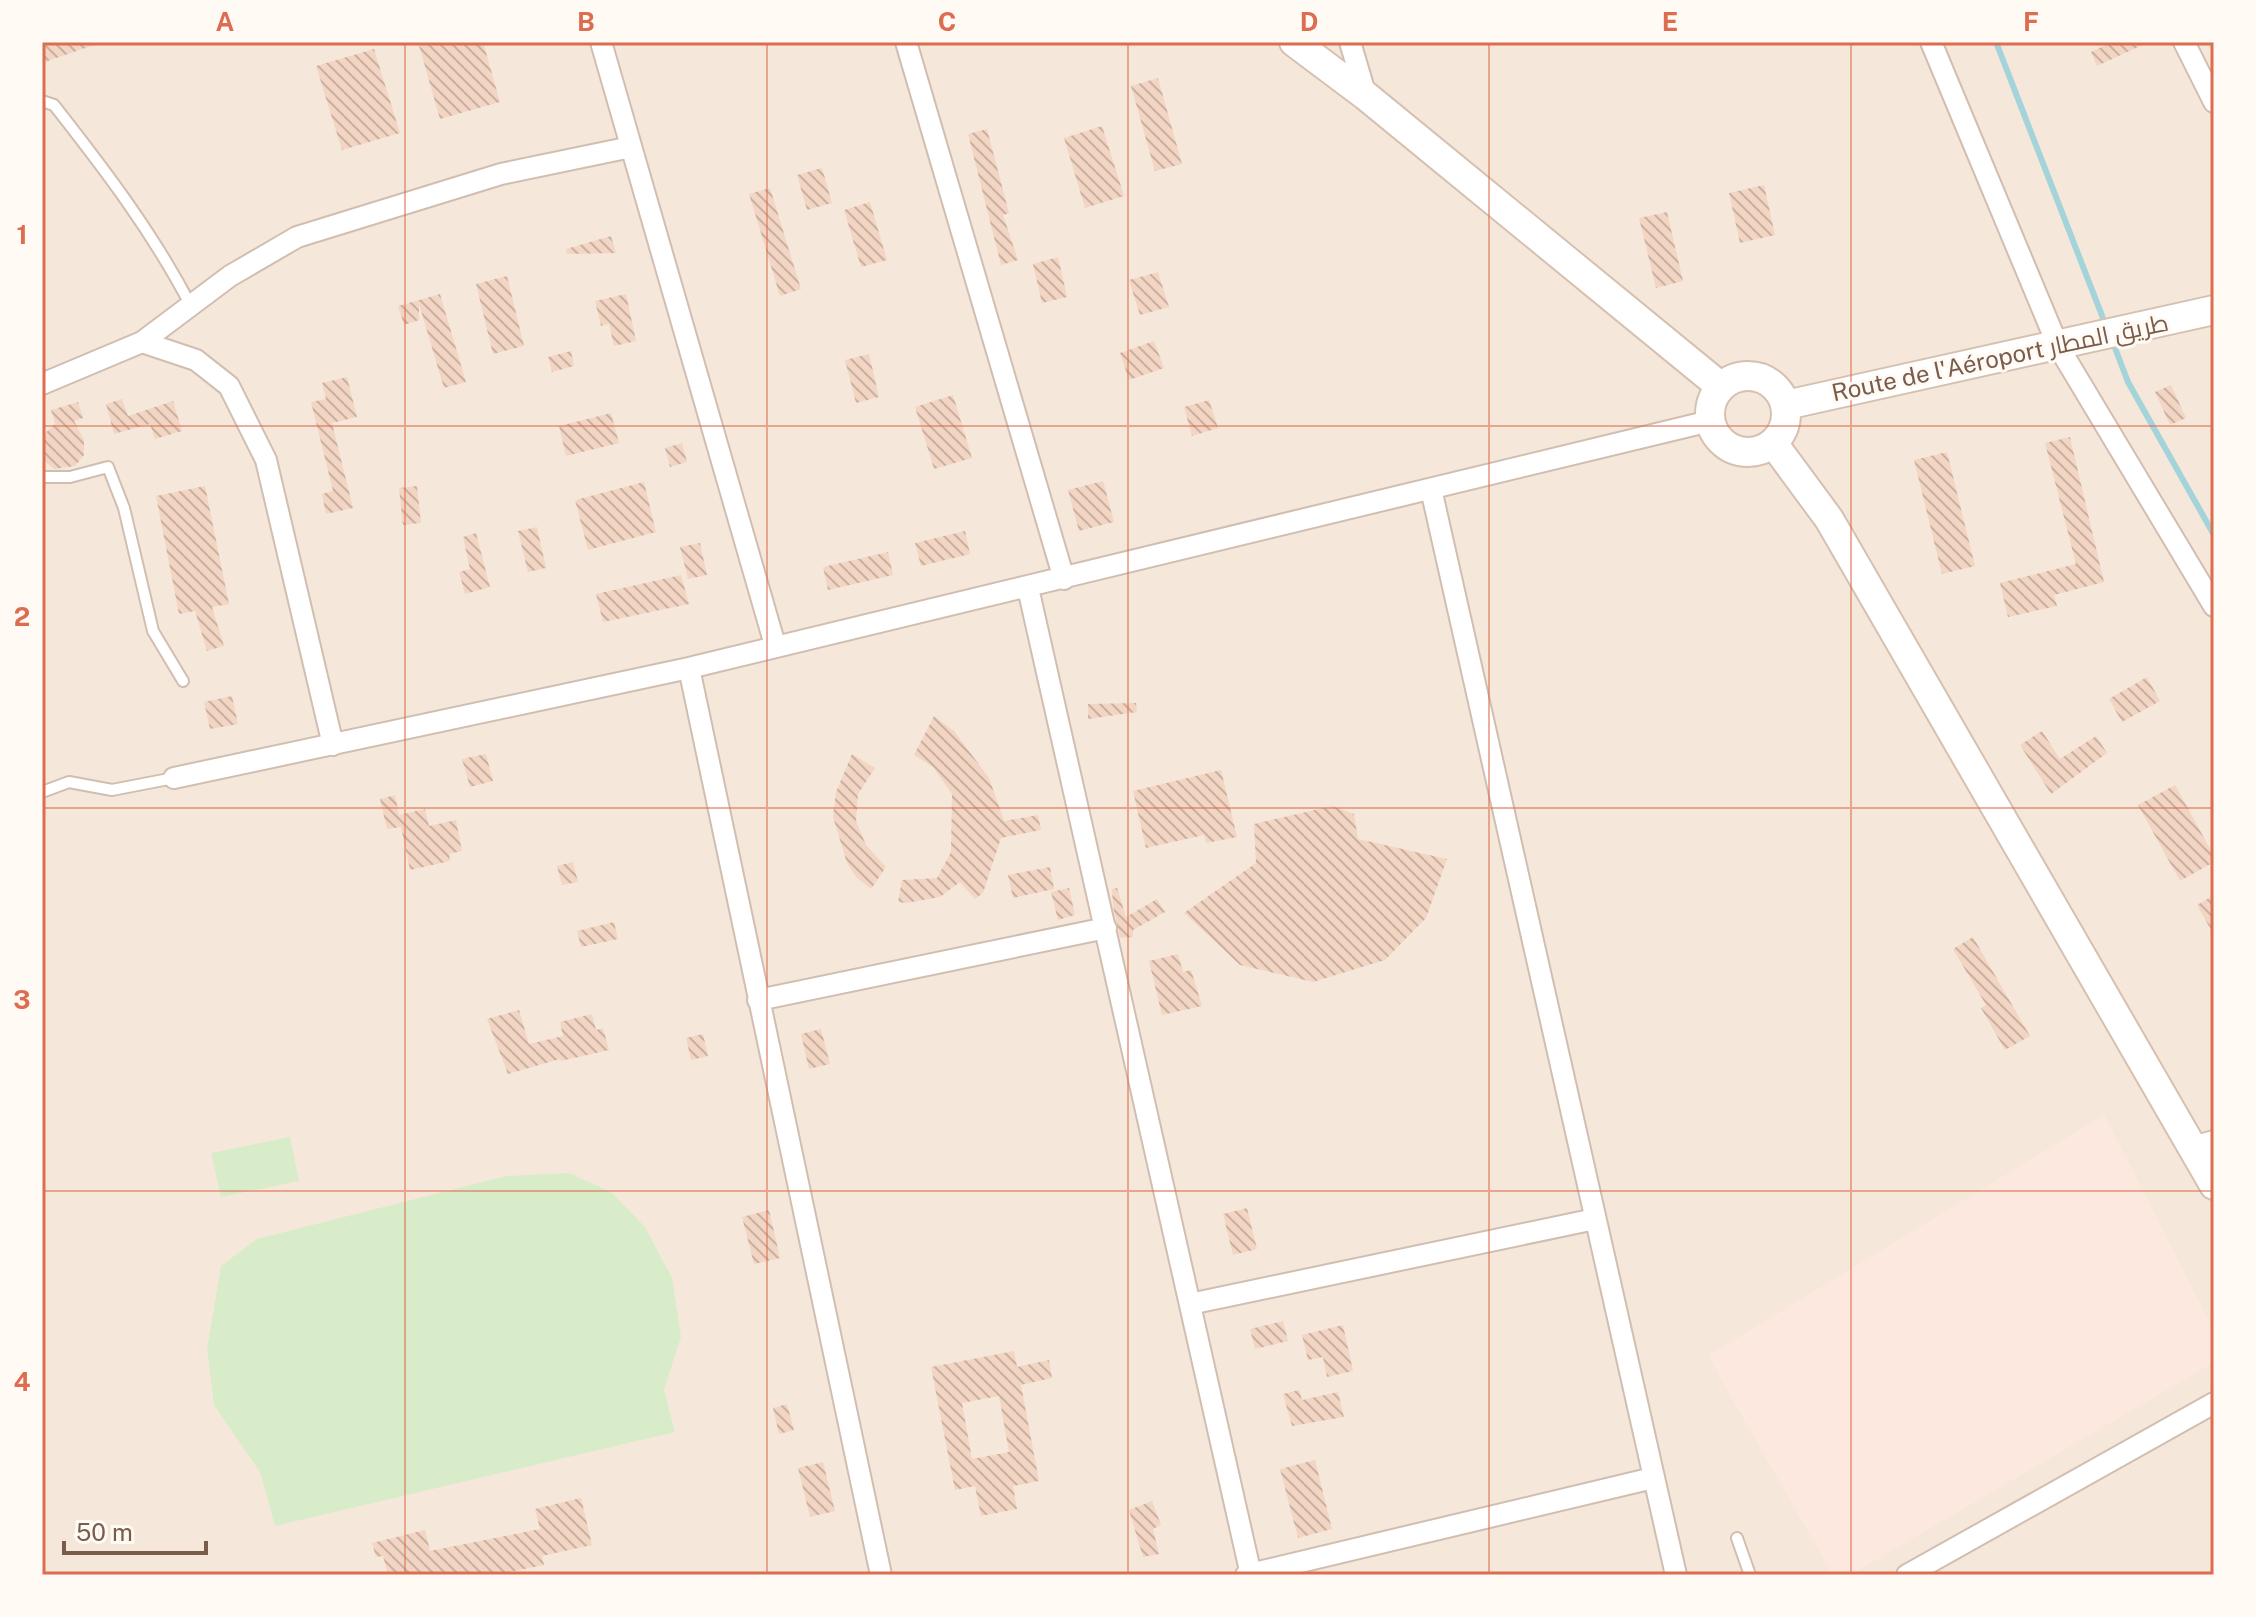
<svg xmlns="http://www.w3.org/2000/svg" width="2256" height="1617" font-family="'Public Sans',Cairo,sans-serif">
<defs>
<pattern id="building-back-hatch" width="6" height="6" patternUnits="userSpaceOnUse" patternTransform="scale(2)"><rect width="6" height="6" fill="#f3d5c3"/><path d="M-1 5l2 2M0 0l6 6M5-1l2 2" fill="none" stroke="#cab0a1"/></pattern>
</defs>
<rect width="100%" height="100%" fill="#fdf6ec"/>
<path fill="#f5e8da" d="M42,42H2214V1575H42Z"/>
<path fill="#fde8e0" d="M2104,1115L2214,1331V1362L1850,1575H1833L1708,1356Z"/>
<path fill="#d8ecc9" d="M290,1137L299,1181L221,1197L211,1153Z
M569,1173L611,1192L645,1227L672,1278L681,1337L664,1390L675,1432L275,1526L260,1472L214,1405L207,1349L221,1266L257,1239L506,1176Z"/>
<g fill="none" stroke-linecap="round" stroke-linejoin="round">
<path stroke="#a5d3da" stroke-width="6" d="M1996,42L2106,326
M2112,340L2128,382L2214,535"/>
</g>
<path fill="url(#building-back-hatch)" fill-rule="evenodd" d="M42,42H96L97,44L42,63Z
M418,42H483L500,102L440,119Z
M2112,42H2149L2097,66L2091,52Z
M374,49L400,133L342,150L316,66Z
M1158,78L1182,164L1155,171L1131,86Z
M1102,126L1124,196L1085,208L1064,138Z
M987,129L1009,213L1003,215L1018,260L1001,265L968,134Z
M822,168L832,203L807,210L797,175Z
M1764,185L1775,235L1740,243L1729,193Z
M770,188L801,289L780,296L749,194Z
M870,202L887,260L861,267L844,210Z
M1667,212L1683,281L1656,288L1639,218Z
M611,236L616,253L567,254L566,249Z
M1058,257L1067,297L1042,303L1033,264Z
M1158,272L1169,307L1140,315L1129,280Z
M507,276L524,346L493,354L476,284Z
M440,294L466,382L444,388L419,304V320L404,325L398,306Z
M626,294L636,341L614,346L609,324L601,326L595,301Z
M1154,341L1164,368L1129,380L1120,353Z
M571,351L574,366L552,372L548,357Z
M869,354L879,397L856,403L845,360Z
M347,377L357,417L332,423L353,508L326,514L322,494L333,491L311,402L326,399L322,383Z
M2171,385L2186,418L2170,425L2155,392Z
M953,395L972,458L934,469L915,407Z
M122,399L128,416L173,401L182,431L155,439L150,424L114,434L106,404Z
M1209,400L1218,428L1192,436L1184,407Z
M78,402L83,418L74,421L84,440V455L75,466L54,469L42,459V436L55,424L51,410Z
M611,413L619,443L566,456L559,426Z
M2070,437L2104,582L2054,595L2057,606L2008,617L2000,583L2076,564L2045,443Z
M682,443L687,462L670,467L665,448Z
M1947,452L1975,566L1942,574L1914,460Z
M1103,481L1114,522L1079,531L1068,490Z
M644,482L656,532L588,550L575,500Z
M205,486L229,604L212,607L224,646L207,651L195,611L179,614L156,496Z
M417,486L421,523L403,525L399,488Z
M537,527L546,568L528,572L518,531Z
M965,531L970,554L921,566L915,543Z
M476,533L490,587L465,594L459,572L470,569L463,537Z
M700,543L707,575L688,579L680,547Z
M888,552L893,575L828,590L823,567Z
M681,575L689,604L603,622L596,594Z
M2147,677L2160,701L2122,722L2109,699Z
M232,696L238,724L210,729L204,702Z
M1136,703L1137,712L1088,719V704Z
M934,716L954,731L989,778L1004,821L1038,815L1041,830L1001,838L983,893L975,899L960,882L940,897L906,903L898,902L902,880L937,878L951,852L952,794L933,767L914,755Z
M2042,731L2060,759L2096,736L2107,753L2051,794L2020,745Z
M486,754L493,781L470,787L462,759Z
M852,754L875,768L858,794L856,821L866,845L886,867L871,889L856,877L847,863L833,817L836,792Z
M1221,770L1237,837L1206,843L1204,835L1146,848L1133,791Z
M2175,785L2214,856V862L2180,881L2138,805Z
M395,795L399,815L425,809L429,826L456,820L462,851L449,854L450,861L410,870L401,827L387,829L380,799Z
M1332,806L1354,814L1358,839L1447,859L1426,918L1385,960L1313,982L1240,965L1184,913L1256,863L1254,824Z
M573,862L578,882L562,885L557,866Z
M1050,867L1054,889L1013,898L1008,875Z
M1069,888L1075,915L1058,920L1051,892Z
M1117,888L1126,917L1157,899L1165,912L1133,930V937L1120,938L1113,906L1112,889Z
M2214,895V935L2197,905Z
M614,922L618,939L581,947L577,931Z
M1973,937L2030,1036L2005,1050L1981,1008L1986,1005L1953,949Z
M1178,954L1183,972L1191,970L1202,1006L1162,1015L1149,961Z
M519,1010L529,1044L563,1036L560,1022L592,1014L596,1030L603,1028L609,1050L561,1061L560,1059L508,1074L487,1019Z
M821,1029L830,1064L809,1069L801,1034Z
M703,1034L708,1056L691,1060L686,1038Z
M1247,1208L1257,1249L1233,1255L1223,1214Z
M769,1210L780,1258L754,1264L742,1217Z
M1283,1321L1288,1341L1255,1349L1250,1329Z
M1343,1325L1353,1371L1327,1377L1323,1357L1308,1360L1302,1335Z
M1014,1351L1017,1367L1049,1360L1052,1378L1021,1385L1039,1481L1013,1486L1017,1509L981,1516L975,1486L955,1490L931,1367ZM999,1396L1009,1452L972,1459L962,1403Z
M1299,1390L1302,1400L1338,1392L1344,1417L1292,1426L1283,1394Z
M787,1404L794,1430L779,1434L773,1408Z
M1315,1460L1332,1529L1298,1538L1280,1469Z
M823,1462L835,1511L810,1517L798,1468Z
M581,1498L592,1545L542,1556L544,1565L494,1575H388L383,1556L376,1557L372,1543L425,1530L430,1551L540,1529L535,1509Z
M1152,1501L1161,1525L1153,1529L1159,1554L1143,1557L1129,1510Z"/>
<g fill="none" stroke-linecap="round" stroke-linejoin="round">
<g stroke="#d1beb0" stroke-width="14">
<path id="lane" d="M42,101L54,105C105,170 153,233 191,306
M42,477H70L108,467L124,508L153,631L183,681
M42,792L69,782L112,790L174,778
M1737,1538L1750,1575"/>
</g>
<g stroke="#d1beb0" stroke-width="24">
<path id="street" d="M601,42L775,645
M906,42L1064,579
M1350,42L1366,96
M1931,42L2058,346L2214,606
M2184,42L2214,102
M142,342L196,360L229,386L266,460L333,745
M42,384L142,342L230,276L297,237L501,174L631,147
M1431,489L1676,1575
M1028,588L1251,1575
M689,668L881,1575
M174,778L689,668L1710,421
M758,1000L1106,928
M2192,1147L2214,1141
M1190,1304L1595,1219
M1246,1575L1653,1478
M1907,1575L2214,1403"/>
</g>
<g stroke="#d6c0b0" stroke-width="32">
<path id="secondary" d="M1294,42L1366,96L1720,386
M1710 414a38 38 0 1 1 76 0a38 38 0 1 1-76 0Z
M1786,405L2214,310
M1773,443L1829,519L2214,1185"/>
</g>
<use href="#lane" stroke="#fff" stroke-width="10"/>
<use href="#street" stroke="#fff" stroke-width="20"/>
<use href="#secondary" stroke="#fff" stroke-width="28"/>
</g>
<path fill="none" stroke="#dc6d51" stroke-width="2" stroke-opacity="0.55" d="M405,42V1575M767,42V1575M1128,42V1575M1489,42V1575M1851,42V1575M42,426H2214M42,808H2214M42,1191H2214"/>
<g text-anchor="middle" stroke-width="6" stroke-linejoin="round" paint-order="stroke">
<g font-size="24" fill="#7a5c4d" stroke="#fffaf3">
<text transform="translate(2000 358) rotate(-12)" y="8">Route de l'Aéroport طريق المطار</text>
</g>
</g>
<rect width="2256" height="1617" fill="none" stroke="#fffaf3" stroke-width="88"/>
<path d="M64 1541v12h142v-12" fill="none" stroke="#7a5c4d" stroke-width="4"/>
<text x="76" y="1541" font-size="24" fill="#7a5c4d" stroke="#fffaf3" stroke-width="6" paint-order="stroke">50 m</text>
<rect x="44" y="44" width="2168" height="1529" fill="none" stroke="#dc6d51" stroke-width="3"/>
<g font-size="26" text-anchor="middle" font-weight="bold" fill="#dc6d51">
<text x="225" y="31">A</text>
<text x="586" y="31">B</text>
<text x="947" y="31">C</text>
<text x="1309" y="31">D</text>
<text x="1670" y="31">E</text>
<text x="2031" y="31">F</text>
<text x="22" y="244">1</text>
<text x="22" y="626">2</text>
<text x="22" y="1009">3</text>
<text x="22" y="1391">4</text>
</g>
</svg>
